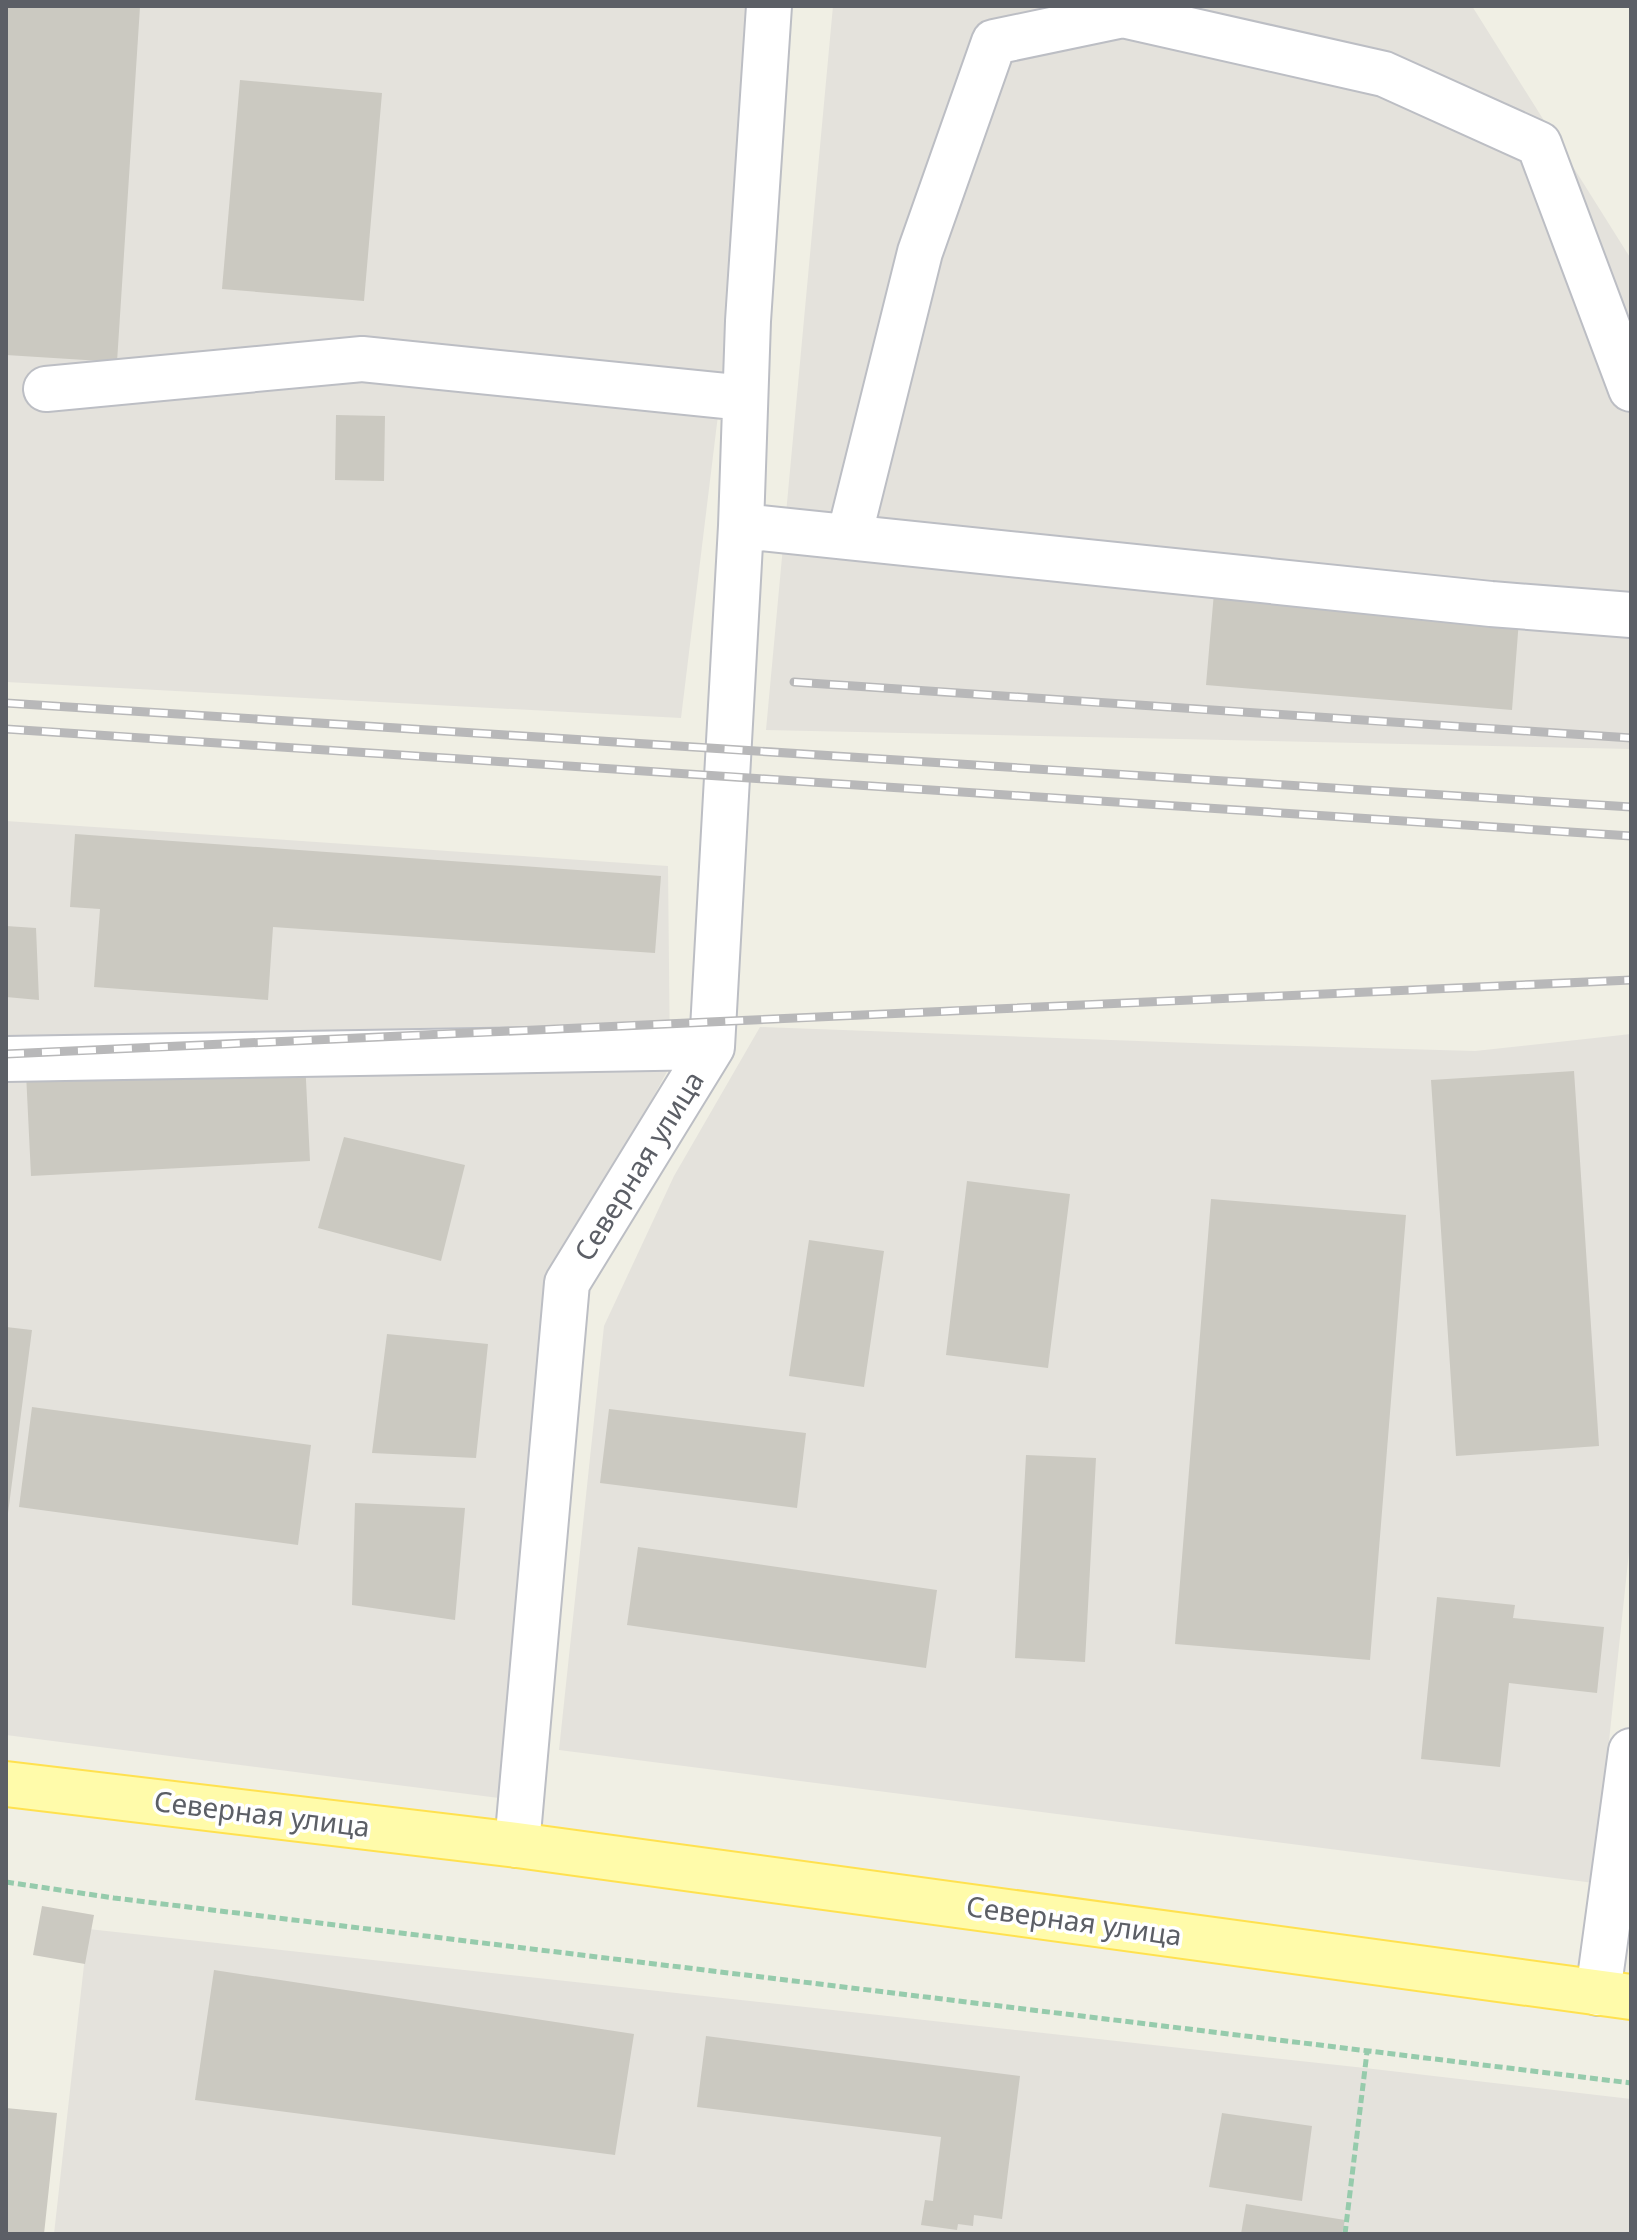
<svg xmlns="http://www.w3.org/2000/svg" width="1637" height="2240" font-family="'Noto Sans',sans-serif">
<rect width="100%" height="100%" fill="#f0efe4"/>
<path fill="#e4e2dc" d="M6,6H768L681,718L6,682Z
M833,6H1472L1631,259V749L766,730Z
M6,821L668,866L670,1066L553,1282L499,1798L6,1735Z
M760,1027L1220,1044L1475,1051L1631,1034V1533L1594,1883L559,1750L604,1326L674,1176Z
M88,1929L1365,2068L1631,2099V2234H54Z"/>
<path fill="#cbc9c1" d="M6,6L140,7L117,362L6,355Z
M240,80L382,93L364,301L222,289Z
M336,415L385,416L384,481L335,480Z
M1215,581L1520,607L1512,710L1206,685Z
M75,834L661,876L655,953L273,927L268,1000L94,987L100,909L70,907Z
M6,926L36,928L39,1000L6,997Z
M305,1060L310,1161L31,1176L26,1073Z
M1574,1071L1599,1446L1456,1456L1431,1080Z
M344,1137L465,1165L441,1261L318,1228Z
M967,1181L1070,1194L1048,1368L946,1355Z
M1211,1199L1406,1215L1370,1660L1175,1644Z
M809,1240L884,1251L864,1387L789,1376Z
M6,1327L32,1330L8,1513H6Z
M387,1334L488,1344L476,1458L372,1453Z
M32,1407L311,1445L298,1545L19,1507Z
M609,1409L806,1433L797,1508L600,1483Z
M1026,1455L1096,1458L1085,1662L1015,1658Z
M355,1503L465,1508L455,1620L352,1605Z
M638,1547L937,1590L926,1668L627,1625Z
M1437,1597L1515,1605L1513,1618L1604,1627L1597,1693L1509,1683L1500,1767L1421,1759Z
M42,1906L94,1915L85,1964L33,1955Z
M214,1970L634,2034L615,2155L195,2100Z
M706,2036L1020,2076L1002,2219L974,2215L973,2226L958,2224L957,2230L921,2225L925,2200L933,2201L941,2137L697,2107Z
M6,2108L57,2113L44,2234H6Z
M1222,2113L1312,2126L1302,2201L1209,2187Z
M1246,2204L1345,2220L1342,2234H1241Z"/>
<g fill="none" stroke-linecap="round" stroke-linejoin="round">
<g stroke="#bcbec4" stroke-width="48">
<path id="minor" d="M46,389L362,359L745,398
M741,526L1491,604L1631,615
M849,537L920,252L994,42L1123,15L1384,74L1539,144L1631,389
M712,1047L741,526L748,321L769,6
M6,1059L712,1047L567,1283L517,1845
M1598,1993L1631,1751"/>
</g>
<g stroke="#ffe14f" stroke-width="48">
<path id="major" d="M6,1784L517,1845L1631,1997"/>
</g>
<path stroke="#96cbac" stroke-width="5" stroke-dasharray="8 4" stroke-linecap="butt" d="M6,1882L114,1898L1631,2083
M1345,2234L1367,2052"/>
<use href="#minor" stroke="#fff" stroke-width="44"/>
<use href="#major" stroke="#fffbaa" stroke-width="44"/>
<g stroke="#b8b8b9" stroke-width="9">
<path id="rail" d="M794,682L1631,738
M6,703L1631,807
M6,729L1631,836
M6,1054L1631,980"/>
</g>
<use href="#rail" stroke="#fff" stroke-width="6" stroke-dasharray="18" stroke-linecap="butt"/>
</g>
<g text-anchor="middle" stroke-width="7" stroke-linejoin="round" paint-order="stroke">
<g font-size="28" fill="#5c5f66" stroke="#fff">
<text transform="translate(639 1166) rotate(-58)" y="10">Северная улица</text>
<text transform="translate(262 1814) rotate(7)" y="10">Северная улица</text>
<text transform="translate(1074 1921) rotate(8)" y="10">Северная улица</text>
</g>
</g>
<rect width="1637" height="2240" fill="none" stroke="#5c5f66" stroke-width="16"/>
</svg>
